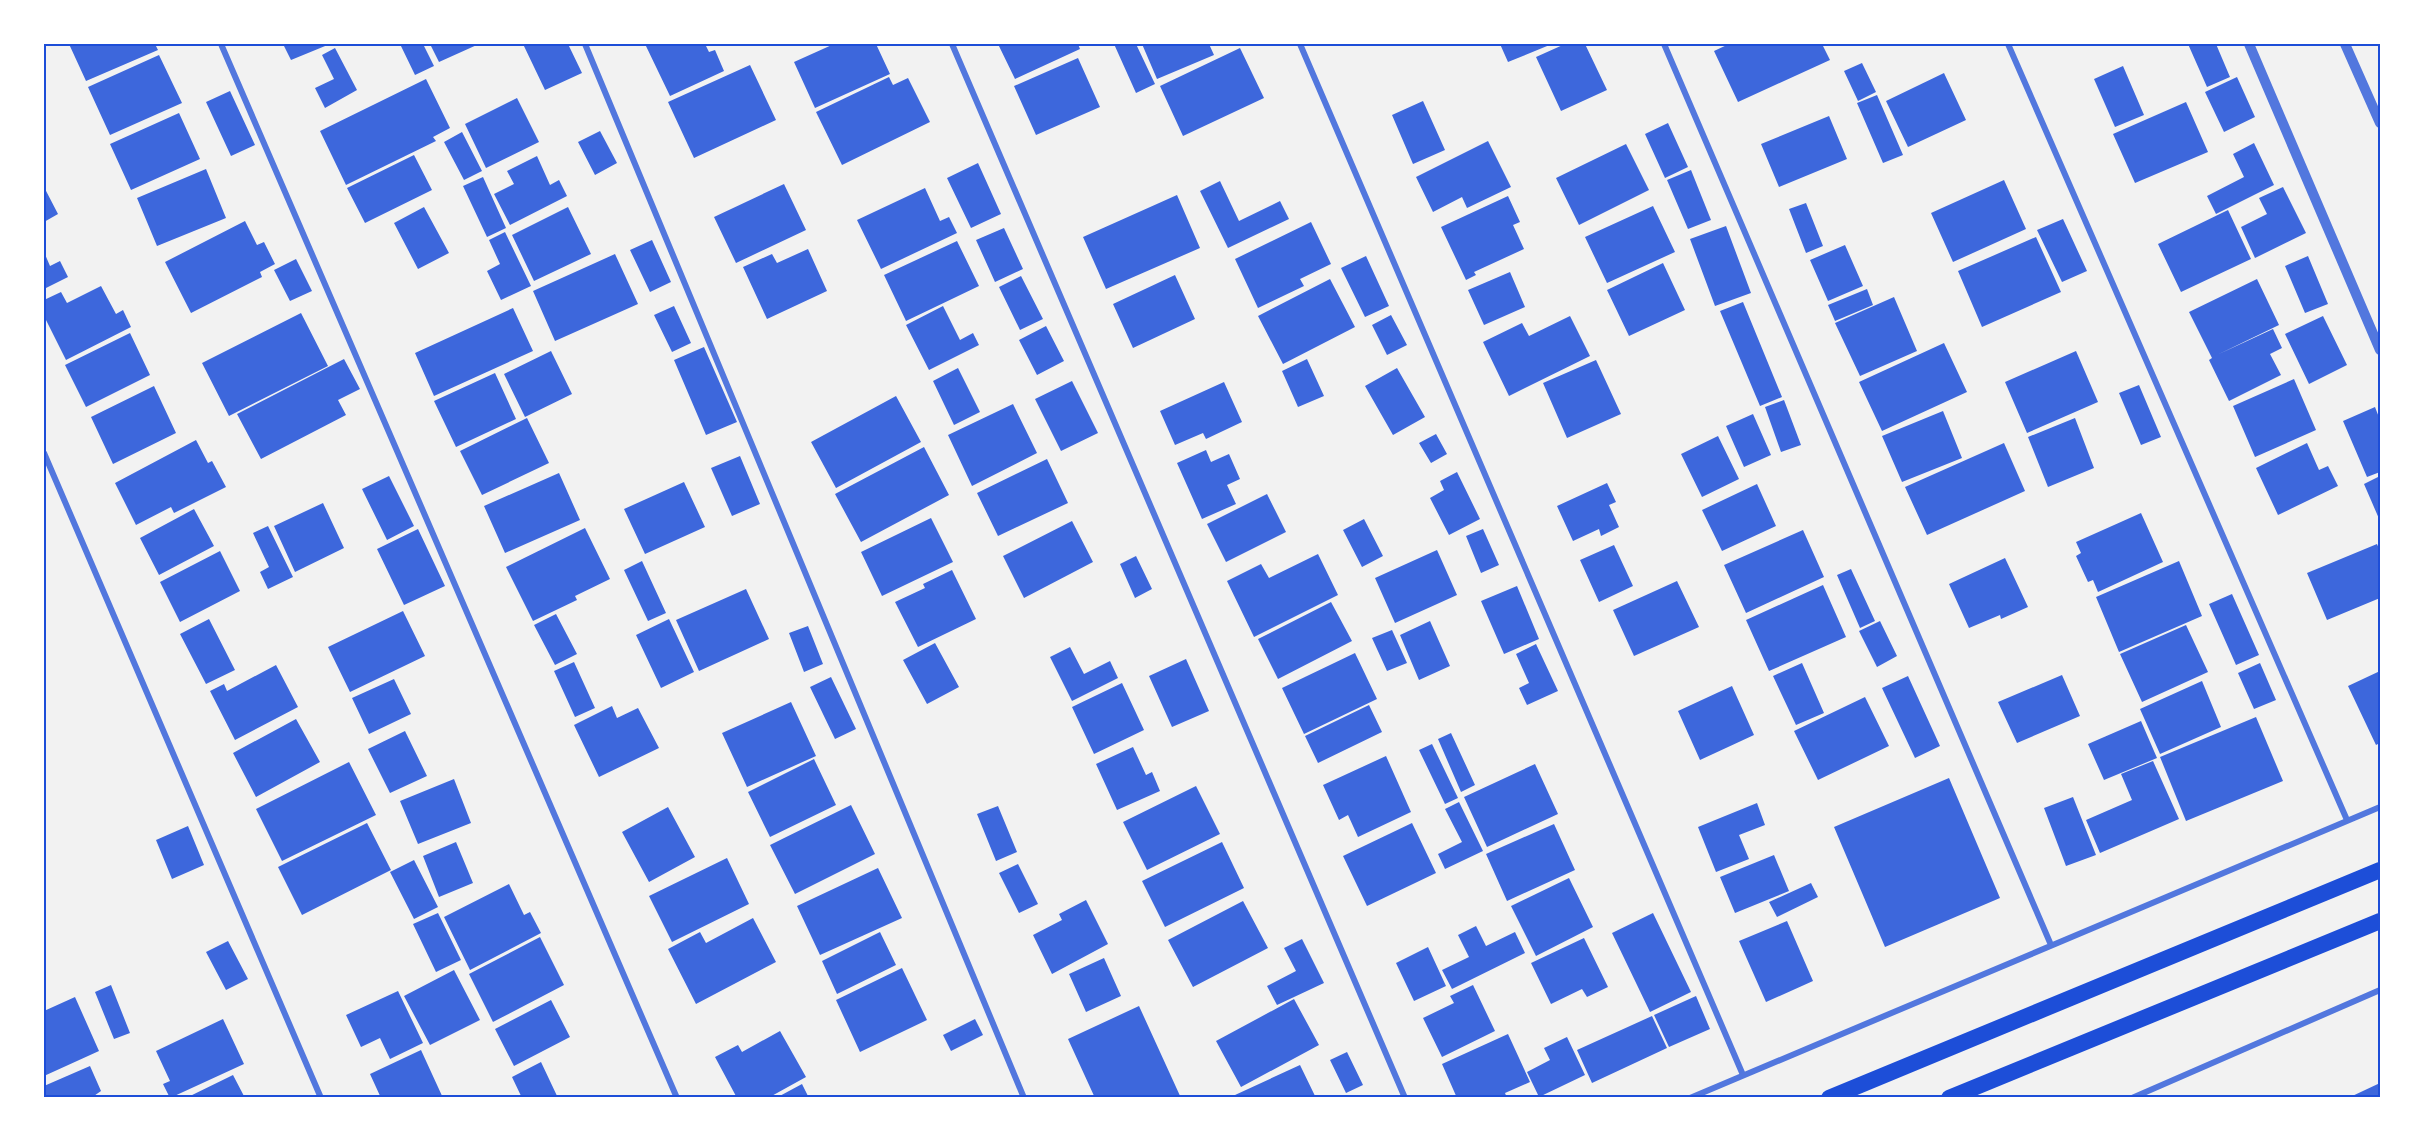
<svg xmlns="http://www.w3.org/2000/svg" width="2424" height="1141" font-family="'Roboto Serif',serif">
<rect width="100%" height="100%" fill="#f2f2f2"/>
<path fill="#3d67dc" d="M69,44H155L158,50L86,81Z
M283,44H330L291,60Z
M400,44H423L434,66L415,75Z
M430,44H479L439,62Z
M523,44H568L582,73L545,90Z
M645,44H705L709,52L715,50L724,71L670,96Z
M834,44H876L890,74L815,108L794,62Z
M998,44H1078L1080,49L1015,79Z
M1114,44H1136L1155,84L1136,93Z
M1142,44H1209L1214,55L1157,79Z
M1500,44H1552L1508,62Z
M1565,44H1585L1607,90L1561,111L1536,57Z
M1729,44H1822L1830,60L1738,102L1714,51Z
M2188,44H2216L2230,77L2207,87Z
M335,48L357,90L325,108L315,88L334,79L322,55Z
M1240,48L1264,98L1183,136L1160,86Z
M159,55L182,103L110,135L88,87Z
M1078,58L1100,107L1036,135L1014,86Z
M1862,63L1876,92L1858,101L1844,71Z
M750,65L776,120L694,158L668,102Z
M2123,66L2144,115L2115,127L2094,79Z
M1944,73L1966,120L1908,147L1886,101Z
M889,77L893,85L908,78L930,122L842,165L816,112Z
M2237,77L2255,117L2224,132L2205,92Z
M426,79L450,128L433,137L436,141L346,185L320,131Z
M230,91L255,145L231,156L206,102Z
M1877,95L1903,155L1883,163L1857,103Z
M517,98L539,142L486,168L465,124Z
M1423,101L1445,150L1413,164L1392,115Z
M2186,102L2208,152L2135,183L2113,134Z
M179,113L200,159L131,190L110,144Z
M1829,116L1847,159L1779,187L1761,144Z
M1668,123L1688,167L1665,178L1645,134Z
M600,131L617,163L595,175L578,142Z
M462,132L482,171L464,180L444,142Z
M1488,141L1511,187L1467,208L1462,197L1433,212L1416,177Z
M2254,143L2274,185L2216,214L2207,196L2244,177L2233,154Z
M1626,144L1649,190L1579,225L1556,178Z
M414,155L432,190L365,223L347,188Z
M537,156L550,185L559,180L567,196L510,225L494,194L514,184L507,171Z
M978,163L1001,214L971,228L947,178Z
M206,169L226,218L157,246L137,198Z
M1691,170L1711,220L1688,229L1667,180Z
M483,177L506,228L487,237L463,186Z
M2004,180L2026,229L1953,262L1931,213Z
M1220,181L1239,221L1280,201L1289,219L1228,248L1200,191Z
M784,184L806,230L736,263L714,217Z
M44,187L58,214L44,222Z
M2283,187L2306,233L2255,258L2241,227L2267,214L2259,198Z
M925,188L940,221L949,217L957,233L881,269L857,220Z
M1177,195L1200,248L1106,289L1083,237Z
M1508,196L1520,222L1513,225L1524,249L1474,272L1476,275L1466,280L1441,227Z
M1806,203L1823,246L1806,253L1789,209Z
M1653,206L1675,252L1607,283L1585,237Z
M424,207L449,253L418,269L394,223Z
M568,207L591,254L534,281L512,235Z
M2228,210L2251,259L2181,292L2158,244Z
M2063,219L2087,271L2062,282L2037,230Z
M245,221L257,245L264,242L275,264L260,272L262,277L191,313L165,262Z
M1311,222L1331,264L1300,279L1304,286L1258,308L1235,259Z
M1726,226L1751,293L1715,306L1690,239Z
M1004,228L1023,269L995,282L976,240Z
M505,232L531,286L501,300L487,271L500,264L489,240Z
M2036,237L2061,292L1982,327L1958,271Z
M652,240L671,282L650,292L630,250Z
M957,241L979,286L906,321L884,275Z
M1845,245L1863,286L1828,301L1810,260Z
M808,249L827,291L767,319L743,267L772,254L777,263Z
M44,252L50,266L60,261L68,277L44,289Z
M615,254L638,304L555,341L533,291Z
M1366,256L1389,306L1365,317L1341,268Z
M2308,256L2328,304L2305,313L2285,266Z
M296,259L312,291L290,301L274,270Z
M1663,263L1685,310L1629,336L1607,290Z
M1510,272L1525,307L1484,325L1468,290Z
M1175,275L1195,319L1133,348L1113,304Z
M1021,276L1043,319L1020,330L999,287Z
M1330,279L1355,327L1283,364L1258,316Z
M2257,279L2279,325L2219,354L2273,329L2282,348L2270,354L2281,375L2229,401L2209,360L2212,358L2189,312Z
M101,286L116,314L123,310L131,327L66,360L44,316V300L61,292L67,303Z
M1867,289L1873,305L1835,321L1828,305Z
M1894,297L1917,351L1860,376L1835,323Z
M1743,302L1782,397L1760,406L1720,311Z
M674,306L691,343L672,352L654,315Z
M943,306L960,340L973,333L979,345L929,370L906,325Z
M513,308L533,351L434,396L415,353Z
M301,313L328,366L229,416L202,363Z
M1391,315L1407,345L1387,355L1372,325Z
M1570,316L1590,356L1509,396L1483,342L1522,323L1529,336Z
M2323,316L2347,365L2309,384L2285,334Z
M1046,326L1064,361L1037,375L1019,340Z
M130,333L150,375L86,407L65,365Z
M1944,343L1967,392L1882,431L1859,382Z
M704,347L737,422L706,435L674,360Z
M551,351L572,394L525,417L504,374Z
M2076,351L2098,402L2027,433L2005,382Z
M344,359L360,389L338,400L346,415L261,459L237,414Z
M1307,359L1324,396L1298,407L1282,371Z
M1596,360L1621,414L1567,438L1543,383Z
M958,368L980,412L954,425L933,381Z
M1397,368L1425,417L1393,435L1365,386Z
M495,373L516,419L456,447L434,401Z
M2294,379L2316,430L2255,457L2233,406Z
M1072,381L1098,433L1061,451L1035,399Z
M1224,382L1242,422L1206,439L1203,433L1175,445L1160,411Z
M2139,385L2161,437L2141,445L2119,393Z
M154,386L176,433L113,464L91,417Z
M896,396L921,442L836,488L811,442Z
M1784,400L1801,445L1781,452L1765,407Z
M1013,404L1037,453L972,486L948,435Z
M2375,407L2380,420V472L2367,477L2343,421Z
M1943,411L1962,458L1902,482L1882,436Z
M1753,414L1771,455L1744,467L1726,426Z
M527,418L549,463L482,495L460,451Z
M2075,418L2094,468L2048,487L2028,437Z
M1436,434L1447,454L1431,463L1419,443Z
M1718,436L1739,479L1702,497L1681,454Z
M196,440L208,463L212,461L226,487L174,513L171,507L136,525L115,483Z
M2004,443L2025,491L1927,535L1905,487Z
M2307,443L2319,470L2328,466L2338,486L2278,515L2256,468Z
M924,447L949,495L861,542L835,494Z
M1206,450L1211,462L1229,454L1240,479L1227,485L1236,504L1202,519L1177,463Z
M740,456L760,504L732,516L711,468Z
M1047,459L1068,503L998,536L977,493Z
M1457,472L1480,519L1449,535L1430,498L1444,490L1440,481Z
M559,473L580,520L505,553L484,506Z
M389,476L414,526L387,540L362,489Z
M2380,476V521L2364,484Z
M684,482L705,527L645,554L624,509Z
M1607,483L1616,502L1609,505L1619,527L1601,536L1599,529L1573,541L1557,506Z
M1757,484L1776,526L1722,551L1702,510Z
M1267,494L1286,532L1226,562L1207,524Z
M323,503L344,548L295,572L274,526Z
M194,509L214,546L159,575L140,538Z
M2141,513L2163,562L2098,592L2093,580L2088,582L2076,556L2081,553L2076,542Z
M931,518L953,562L882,596L861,552Z
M1364,519L1383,556L1362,567L1343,530Z
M1072,521L1093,562L1024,598L1003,556Z
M268,526L293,577L268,589L260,572L269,567L253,533Z
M585,528L610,579L575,596L577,600L533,621L506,567Z
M418,529L445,586L404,605L377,549Z
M1483,529L1499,565L1481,573L1466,536Z
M1803,530L1824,577L1746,613L1724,565Z
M2377,544L2380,551V598L2327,620L2307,573Z
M1614,545L1633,586L1599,602L1580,560Z
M1437,550L1457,595L1395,623L1375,578Z
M220,551L240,591L180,622L160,582Z
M1318,554L1338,595L1254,637L1227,581L1261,564L1269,578Z
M1136,556L1152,589L1135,598L1120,564Z
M2005,558L2028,607L2001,619L2000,615L1969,628L1949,584Z
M642,561L666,613L648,621L624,570Z
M2179,561L2202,616L2119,652L2096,597Z
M1851,569L1875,621L1860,628L1837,575Z
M952,570L976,619L918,647L895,602L925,588L923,584Z
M1677,581L1699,627L1634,656L1613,610Z
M1823,585L1846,637L1769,671L1746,620Z
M1517,586L1539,639L1504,654L1481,601Z
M746,589L769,639L699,671L676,620Z
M2232,594L2259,655L2236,665L2209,604Z
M1331,602L1352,641L1278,679L1258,639Z
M403,611L425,656L350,692L328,647Z
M556,614L577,654L555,665L534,625Z
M209,619L235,670L206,684L180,634Z
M669,619L694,672L661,688L636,635Z
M1430,621L1450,666L1419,680L1400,635Z
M1880,621L1897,656L1877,667L1859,631Z
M2186,625L2208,672L2142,702L2120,654Z
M808,626L823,664L804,672L789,633Z
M1392,630L1407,663L1387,671L1372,638Z
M935,643L959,687L927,704L903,660Z
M1536,644L1558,691L1527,705L1519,688L1529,683L1516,654Z
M1070,647L1084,674L1110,661L1118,678L1072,701L1050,657Z
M1355,653L1377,699L1304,734L1282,688Z
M1186,659L1209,711L1172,727L1149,676Z
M574,662L595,708L575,717L554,671Z
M1802,663L1824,713L1796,725L1773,676Z
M2260,663L2276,700L2254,709L2238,673Z
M276,665L298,707L235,740L210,691L224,684L227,691Z
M2380,671V743L2376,745L2348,686Z
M2062,675L2080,716L2017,743L1998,702Z
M1908,676L1940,746L1915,758L1882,688Z
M831,677L856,729L835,739L810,687Z
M394,679L411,714L369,734L352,698Z
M2202,681L2221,727L2160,754L2140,709Z
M1122,683L1144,730L1094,754L1072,707Z
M1732,686L1754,735L1700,760L1678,711Z
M1865,697L1889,746L1818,780L1794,731Z
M791,702L816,756L747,787L722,733Z
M1369,705L1382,732L1318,763L1305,736Z
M612,706L617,718L638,708L659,748L599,777L574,725Z
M2256,717L2283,781L2186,821L2160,757Z
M296,719L320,762L256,797L233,753Z
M2141,721L2157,758L2104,780L2088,744Z
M405,731L427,776L390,793L368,749Z
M1451,733L1475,785L1461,792L1438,739Z
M1432,744L1458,798L1445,804L1419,750Z
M1133,747L1146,775L1152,772L1160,791L1117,810L1096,764Z
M1386,756L1411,812L1358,837L1348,815L1339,820L1323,785Z
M814,759L836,805L770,837L748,792Z
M2153,761L2179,819L2100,853L2086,820L2132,800L2121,774Z
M349,762L376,815L282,861L256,809Z
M1535,764L1558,814L1487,847L1464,797Z
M1949,778L2000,898L1885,947L1834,827Z
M454,779L471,823L418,844L400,801Z
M1196,786L1220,834L1147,870L1123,822Z
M2073,797L2096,855L2066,866L2044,808Z
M1459,802L1483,851L1445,869L1438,854L1462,842L1445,809Z
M1757,803L1765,825L1739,835L1749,859L1716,872L1698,827Z
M851,805L875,854L795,894L770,845Z
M998,806L1017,852L996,861L977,814Z
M668,807L695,857L649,882L622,832Z
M367,823L391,870L302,915L278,867Z
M1412,823L1436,873L1367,906L1343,856Z
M1554,824L1575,870L1507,901L1486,854Z
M188,826L204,865L172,879L156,840Z
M456,842L473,883L439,897L423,856Z
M1222,842L1244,888L1165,927L1142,881Z
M1774,855L1789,891L1735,913L1720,877Z
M727,858L749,904L672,942L649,896Z
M414,860L438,907L414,919L390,872Z
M1018,864L1038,904L1019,913L999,873Z
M878,868L902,918L820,955L797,906Z
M1569,878L1593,927L1536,956L1511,906Z
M1811,883L1818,897L1777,917L1769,902Z
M509,884L524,915L530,912L541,933L470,970L444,917Z
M1086,900L1108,944L1052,974L1033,935L1062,920L1059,914Z
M1243,901L1268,948L1193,987L1168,940Z
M438,913L461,960L436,972L413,924Z
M1653,913L1691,992L1650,1012L1612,933Z
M753,918L776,962L696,1004L668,949L700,932L706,943Z
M1787,921L1813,981L1766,1002L1739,941Z
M1476,926L1486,946L1515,932L1525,953L1452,989L1442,970L1469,957L1458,935Z
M880,932L896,965L837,994L822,961Z
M540,937L564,985L493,1022L469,974Z
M1584,938L1608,987L1587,997L1582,989L1551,1004L1531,963Z
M1302,939L1324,983L1277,1005L1267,986L1296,971L1284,948Z
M228,941L248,979L226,990L206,952Z
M1428,947L1446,986L1414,1001L1396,963Z
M1104,958L1121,996L1086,1012L1069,974Z
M902,968L927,1020L860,1052L836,1000Z
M454,970L480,1020L430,1045L404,996Z
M111,985L130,1033L114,1039L95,992Z
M1473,985L1495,1031L1442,1057L1423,1018L1454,1003L1450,996Z
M398,991L423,1043L390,1059L380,1038L361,1047L346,1015Z
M1696,996L1710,1029L1669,1047L1654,1015Z
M75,997L99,1051L44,1076V1011Z
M1294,999L1319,1045L1241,1087L1216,1041Z
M551,1000L570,1037L514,1066L495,1029Z
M1139,1006L1181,1098H1095L1068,1039Z
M1652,1016L1667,1048L1592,1083L1577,1050Z
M223,1019L244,1064L170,1098L163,1084L170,1081L156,1051Z
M975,1019L983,1035L951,1051L943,1035Z
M780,1031L806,1077L768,1098H737L715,1057L738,1045L742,1052Z
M1508,1034L1530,1082L1505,1093L1507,1098H1457L1442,1064Z
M1567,1037L1585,1075L1539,1097L1527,1072L1550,1060L1544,1048Z
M421,1050L443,1098H381L370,1074Z
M1347,1052L1363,1085L1346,1093L1330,1060Z
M541,1062L558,1098H522L512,1077Z
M1300,1065L1316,1098H1236L1235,1095Z
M90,1066L101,1091L91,1098H44V1086Z
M233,1075L245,1098H186Z
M2380,1083V1098H2348Z
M802,1084L809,1098H776Z"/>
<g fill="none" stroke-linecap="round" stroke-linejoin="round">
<path stroke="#5277de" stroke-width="6" d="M221,44L677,1098
M585,44L1024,1098
M952,44L1405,1098
M1300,44L1743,1075
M1664,44L2051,945
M2008,44L2347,820
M44,453L321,1098
M1690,1098L2380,807
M2132,1098L2380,990"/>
<path stroke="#5277de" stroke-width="10" d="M2249,44L2380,350
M2345,44L2380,123"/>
<path stroke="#1d4ed8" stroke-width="16" d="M1829,1098L2380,870
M1949,1098L2380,921"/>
</g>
<rect width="2424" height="1141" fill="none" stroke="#ffffff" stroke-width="90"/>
<rect x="45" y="45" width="2334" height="1051" fill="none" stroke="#1d4ed8" stroke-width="2"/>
</svg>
